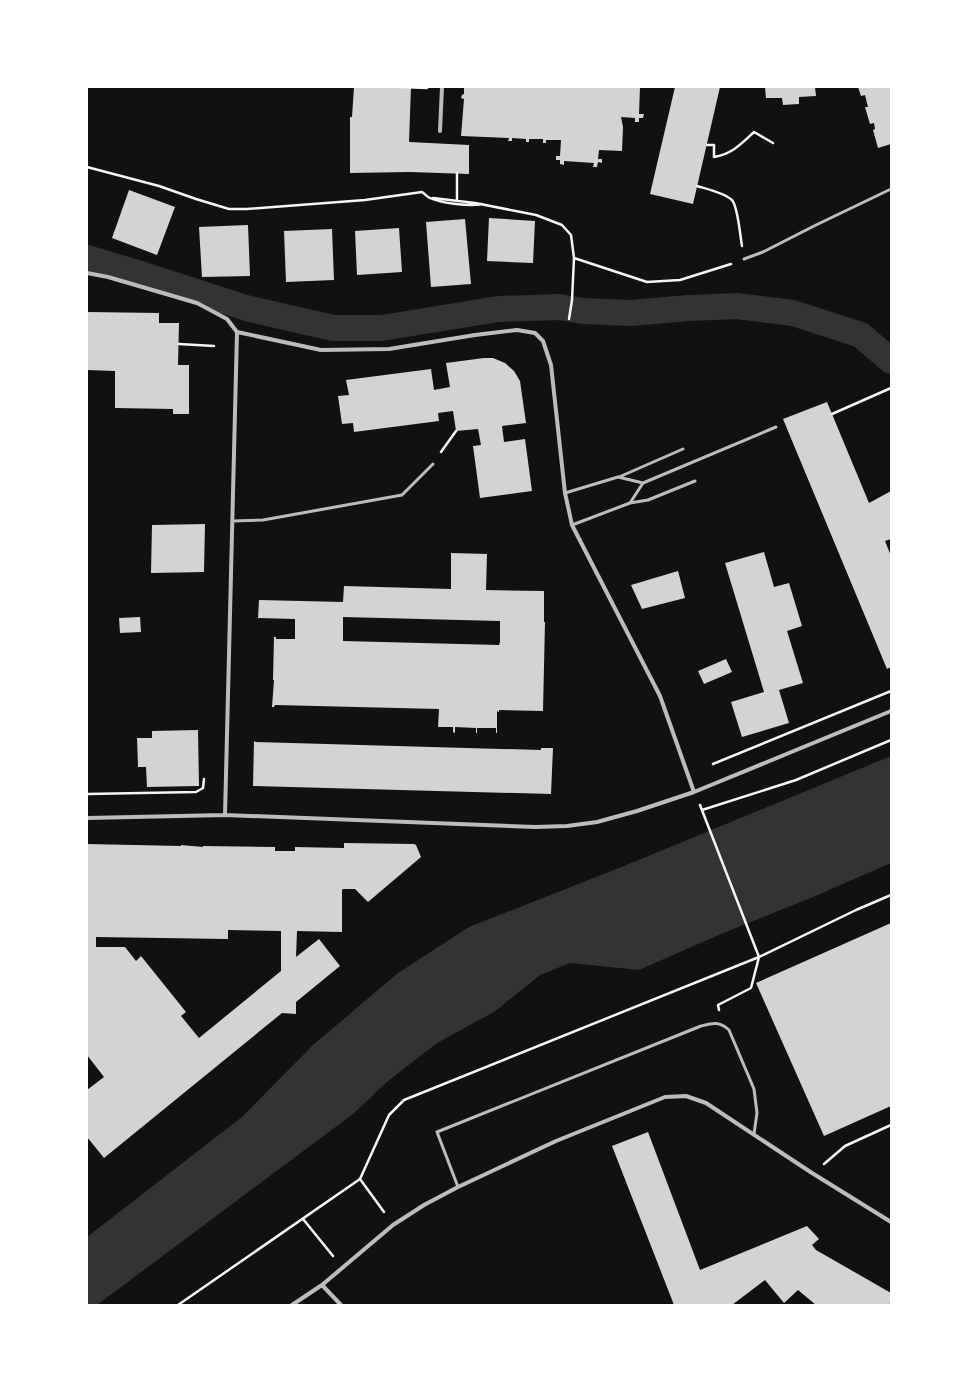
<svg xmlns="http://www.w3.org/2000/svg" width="978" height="1392" font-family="'Space Grotesk',sans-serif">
<rect width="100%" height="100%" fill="#111"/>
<path fill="#333" d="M891,756V863L813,897L721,934L639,970L570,963L540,975L494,1012L437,1043L388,1081L353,1114L97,1305H87V1237L242,1117L313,1045L398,973L469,927L624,866Z"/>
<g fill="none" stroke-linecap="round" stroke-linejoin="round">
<path stroke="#333" stroke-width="26" d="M87,258L144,275L246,308L333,328H382L498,309L559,307L583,311L631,313L689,308L737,306L793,313L861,335L891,361"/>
</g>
<path fill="#d3d3d3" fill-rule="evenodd" d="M354,87H411L409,142L469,145V174L410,172L350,173V117H352Z
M464,87H640L639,114H644L643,118H639V122H635V118L621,117L623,127L622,151L599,150L598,159H602V163L598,162L597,167H593L594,163L564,161V165L560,164V160H556V156H560L561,140H546V143H543V139H529V142H526V139L512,138V141H508L509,138L461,136L464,99L461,98L462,95L464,94Z
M675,87H720L693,204L650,194Z
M765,87H815L816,96L799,97V104L783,105L782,98H766Z
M858,87H891V144L878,148L873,130L875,129L874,123L870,124L865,107H868L865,95L861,96Z
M129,190L175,207L157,255L112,238Z
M489,218L535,221L533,263L487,261Z
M465,219L471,284L431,287L426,222Z
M248,225L250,276L202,277L199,227Z
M399,228L402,272L357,275L355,231Z
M332,229L334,280L286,282L284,231Z
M87,312L159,313V323H179L178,365H189V414H173V409L115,408V371L87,370Z
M484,358H493L505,363L514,371L520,381L526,423L502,426L504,442L525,439L532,491L480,498L473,446L481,445L478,429L456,431L453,411L438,413L439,421L354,432L353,423L342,424L338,396L349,395L346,380L431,369L434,390L450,387L446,363Z
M827,402L869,503L891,491V539L885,541L891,556V667L887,669L783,419Z
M205,524L204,572L151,573L152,525Z
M764,552L774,587L789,583L802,626L787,631L803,683L779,690L789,723L742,737L731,702L764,692L725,563Z
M451,553L487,554L486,590L544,591V622H545L543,711L499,710V712L497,711V733H496V728H477V733H476V728L455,727V733L453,732V727H438L439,709L275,705L274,707H272L274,680H273L274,637H276V639H295V619L258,618L259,600L343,602L344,586L451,589ZM343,617L500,621V642L499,645L343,641Z
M678,571L685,598L642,609L631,585Z
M140,617L141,632L120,633L119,618Z
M726,659L732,672L704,684L698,671Z
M198,730L199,786L147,787L146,767H138L137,738H152V731Z
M254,741L256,742L541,750V748H553L551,794L253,786Z
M344,843L414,844L416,845L421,857L368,902L355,889H343L342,890V932L297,931L296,957L319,939L340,966L296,1002V1014L282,1013L104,1158L87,1137V1090L104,1077L87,1055V844L181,846V845L203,847V846L275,847V851H295V847L344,848ZM228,930L281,931V971L199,1038L181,1016L186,1012L141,956L136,961L125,947H96V937L228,939Z
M891,923V1106L824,1136L756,983Z
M648,1132L700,1270L807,1226L819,1239L812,1245L816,1250L891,1293V1301L889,1305H816L798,1290L784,1303L765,1280L732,1305H674L612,1146Z"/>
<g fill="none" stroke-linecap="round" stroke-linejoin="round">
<path stroke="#f5f5f5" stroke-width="2.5" d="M400,87L427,88
M707,145H714V157C732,154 741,144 754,132L773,143
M87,167L159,186L196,199L229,209H247L365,200L422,192C425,194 427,197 430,198C440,203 472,207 482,204
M457,173V200
M697,186C707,189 725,193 732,200C738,207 740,235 742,246
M433,198L475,203L536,215L562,225L571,235L574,258L572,300L569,319
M574,258L647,282L680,280L731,264
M179,344L214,346
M832,414L891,388
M441,452L456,431
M713,764L891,691
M87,794L196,792L203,788L204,779
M700,805L759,957L751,988L718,1005L719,1010
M702,810L796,780L891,740
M824,1164L845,1146L891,1125
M360,1179L384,1212
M303,1219L333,1256
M178,1305L360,1179L389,1115L404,1100L759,957L856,910L891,895"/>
<path stroke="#bcbcbc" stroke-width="3" d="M744,259L763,252L816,225L891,189
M619,477L683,449
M565,493L618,477L643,483
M630,503L648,500L695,481
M233,521L263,520L402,495L433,464
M572,525L630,503L643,483L776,427
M458,1187L437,1132L701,1026C713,1023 719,1021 729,1030L754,1089L757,1113L754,1134"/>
<path stroke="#bcbcbc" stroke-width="4" d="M440,131L442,87
M87,273L108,277L197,303L227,319L237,332L321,350L389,349L475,335L517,330L535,333L543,341L551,365L565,493L572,525L660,696L694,792
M225,815L237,332
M87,818L225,815L535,827L567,826L597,822L637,811L694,792L891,711
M322,1285L341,1305
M292,1305L322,1285L393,1225L424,1205L458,1187L556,1141L665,1097L686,1096L706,1103L812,1173L891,1222"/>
</g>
<rect width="978" height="1392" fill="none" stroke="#ffffff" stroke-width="176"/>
</svg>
